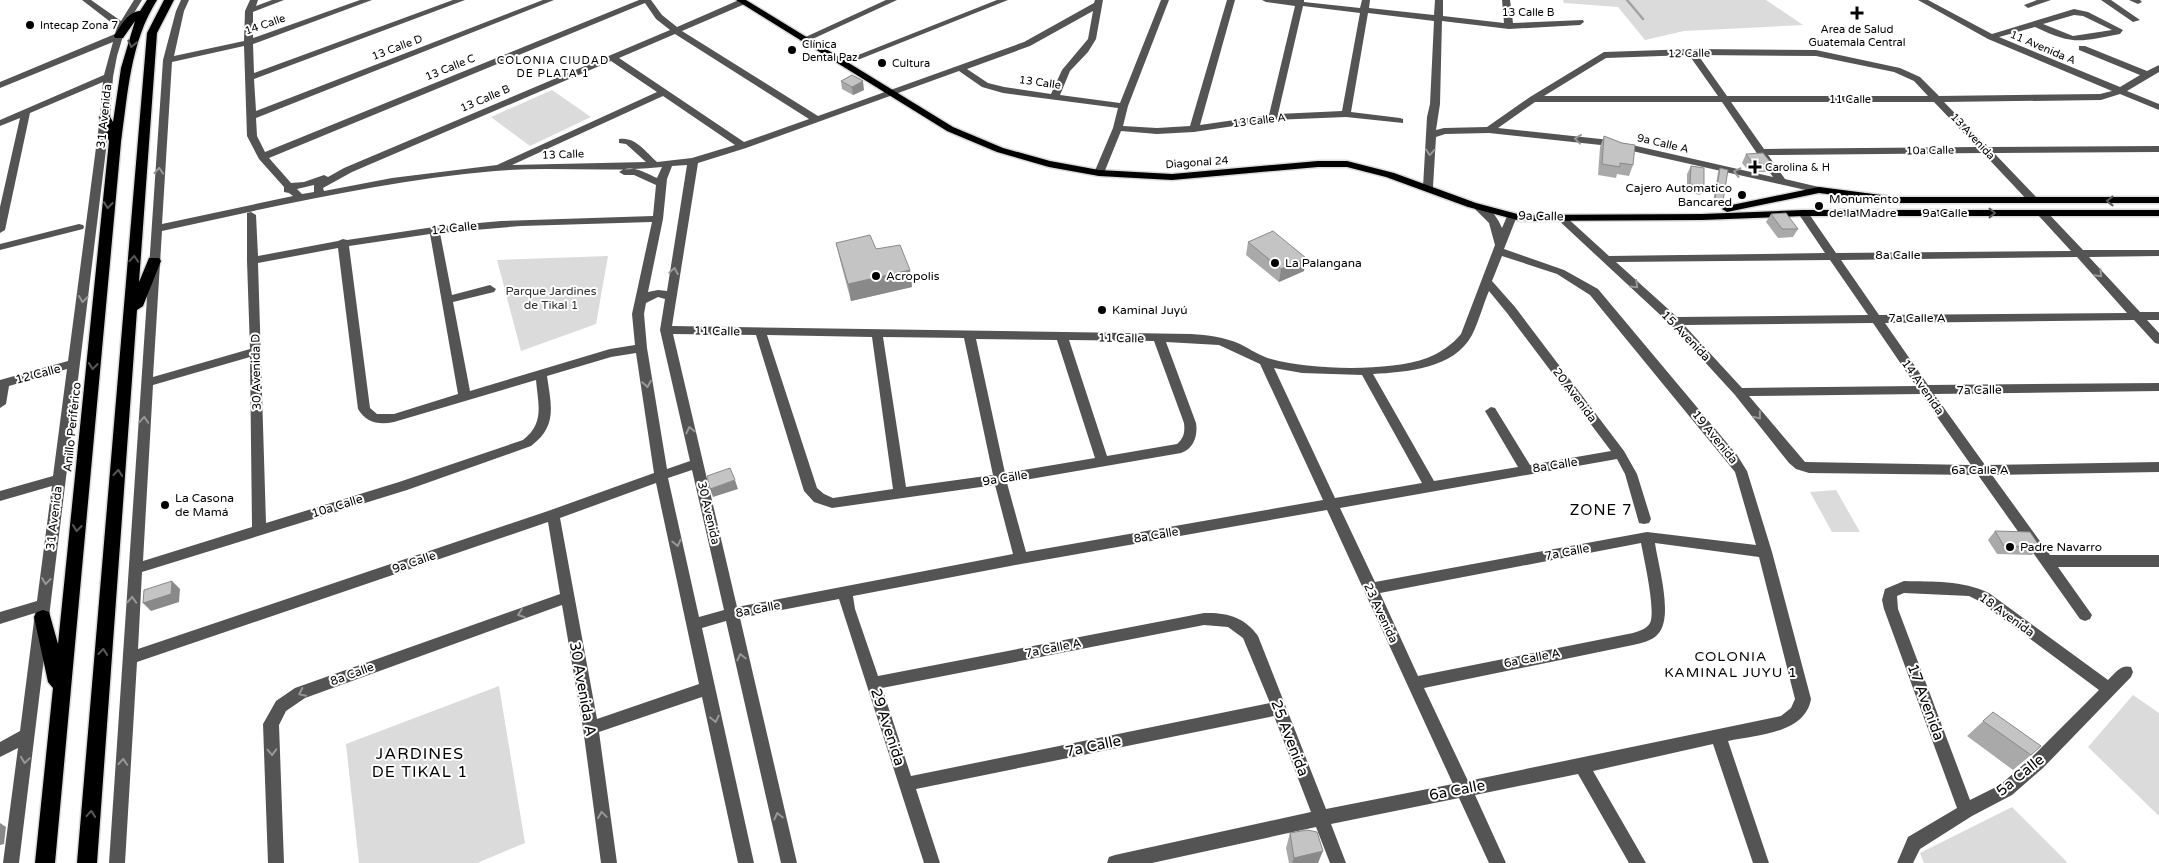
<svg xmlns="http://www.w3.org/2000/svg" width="2159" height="863" font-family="'Varela Round',sans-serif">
<rect width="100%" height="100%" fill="#fff"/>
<path fill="#dbdbdb" d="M1563,0H1766L1803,25L1684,31L1645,40L1618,7L1564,3Z
M552,90L591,117L530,146L491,117Z
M608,256L596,324L521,351L497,260Z
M1836,490L1860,532H1832L1810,492Z
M499,686L525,843L477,863H359L346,744Z
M2133,695L2159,713V816L2088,747Z
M2012,807L2068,863H1924L1920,853Z"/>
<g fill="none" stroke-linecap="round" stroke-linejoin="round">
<path stroke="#a2a2a2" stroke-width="2.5" d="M1627,0L1643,19"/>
<g stroke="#dbdbdb" stroke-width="3">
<path id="major" d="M736,0H746L953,127L1003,148L1050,161L1099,170L1172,174L1318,161H1347L1394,173L1476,203L1521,215L1702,214L1803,210H2159V216H1803L1702,220L1521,221L1468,207L1386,177L1347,167H1318L1172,180L1099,176L1049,167L997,152L947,131Z
M1819,187L1897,197H2159V203H1897L1819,193L1727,212L1722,209L1727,206Z"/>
</g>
<g stroke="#dbdbdb" stroke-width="3">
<path id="highway" d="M147,0H157C130,43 128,93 121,142L55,863H35L53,688L48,682L34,617L37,612L43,610L49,612L58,644L109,141L99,117L101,115H109L113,122L121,68L135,21L123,38H115L114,36C120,27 127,12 140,11Z
M164,0H174L157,33L139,282L149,258H159L161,261L143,306L137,310L97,863H77L147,33Z"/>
</g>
<path fill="#545454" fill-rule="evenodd" d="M82,0H91L121,21L134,0H142L126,26L117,56L113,77L110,117L19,863H3L18,748L0,757V742L20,731L35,613L0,624V612L37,601L52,486L0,501V491L53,476L67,369L9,386L6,404L0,408V380L68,361L100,117L103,82L30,113L5,230L0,233V207L20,118L0,126V120L104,75L113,42L0,88V82L115,34L117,27Z
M181,0H189L184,11L174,56L244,41L245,11L250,0H258L256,6L272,0H284L253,12V38L360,0H372L253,44L254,73L453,0H465L254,79L256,111L543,0H554L256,118L257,136L265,152L639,0H651L662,15L677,27L739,0H745V4L682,31L818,116L1024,42L1094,3L1095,0H1103L1096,39L1088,52L1070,71L1060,95L1120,103L1161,0H1169L1128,106L1123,126L1157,128L1190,126L1227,0H1235L1200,125L1269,115L1295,6L1266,2L1262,0H1304V2L1360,8L1362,0H1370L1369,8L1434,15L1435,0H1443V16L1504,23L1502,0H1510L1513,23L1583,20L1584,22L1580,25L1509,29L1442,21L1440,104L1436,130L1444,128L1487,127L1530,97L1604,52L1692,49L1816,50L1900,68L1920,77L1939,96L2100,94L2112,91L1988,39L1918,0H1928L1992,34L2074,9L2088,12L2123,30L2120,34C2079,42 2073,45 2035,27L1999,37L2120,87L2140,75L2079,50V46H2085L2147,71L2159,65V72L2127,91L2159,104V110L2120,94L2101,100L1944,102L1988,147L2159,146V152L1994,153L2038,199V203H2030L1983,153L1768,155L1785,179L1823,188L1824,190L1819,193L1610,146L1489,133L1445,134L1436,137L1433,187L1428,190L1423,187L1427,117L1430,104L1434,21L1368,13L1351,112L1400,118L1403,119V123L1346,117L1273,120L1194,132L1157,134L1121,131L1104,173L1099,176L1094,173L1113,128L1118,108L1003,93L982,87L959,71L746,148L698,163L672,326L1191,334C1208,335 1224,337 1240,344C1250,349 1260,356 1271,359C1310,370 1389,372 1427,358C1440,353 1452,345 1461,334L1495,245L1489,223L1475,209V205C1488,202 1498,218 1502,228L1508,214H1516L1517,216L1504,249L1564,270L1598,289L1737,455L1747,471L1772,552L1811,699C1805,734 1756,735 1728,741L1769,863H1753L1713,744L1593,771L1646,863H1629L1578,774L1475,795L1506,863H1489L1459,798L1331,824L1346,863H1330L1316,827L1152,863H1107L1109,857L1115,855L1311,812L1274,716L916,789L940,863H924L839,599L740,618L797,863H781L726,621L702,628L754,863H738L702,697L599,732L617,863H601L583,728L562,605L305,698L286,711L279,725L284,863H268L263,724L276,701L295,688L560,594L548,522L137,662L125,863H109L163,60L176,11ZM645,3L656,19L670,30L344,168L328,177L324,175L304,182L291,183L269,158ZM1303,6L1360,13L1342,111L1278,114ZM1093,11L1088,39L1062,70L1051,94L1004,87L988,83L967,69L1030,46ZM2074,15L2083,16L2112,30L2073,36L2043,24ZM675,34L809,119L744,142L619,58ZM244,46L247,136L259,159L284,187V192L289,193L293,196L162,224L172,62ZM1689,55L1718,96H1544L1606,58ZM1698,55L1816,56L1894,72L1914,81L1928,96H1727ZM611,61L657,92L497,165L392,178L324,191L323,188L352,172ZM663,96L735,145L692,158L657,162C646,152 635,136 619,139V143L626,144L646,162L512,165ZM1535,102H1722L1773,177L1610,140L1498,128ZM1731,102H1934L1977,147L1764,149ZM687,165L667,291L658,290L648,292L663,219L667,179L672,166ZM662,167L657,178C646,173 630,163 619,172L624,175H634L656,185L653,216L501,221L434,227L347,240L343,239L338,241L258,256L256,215L251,212L247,213V261L250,349L153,377L162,231C272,207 382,181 495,171C550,166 606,173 662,167ZM314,185V192L302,194L297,189ZM652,222L632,314L635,345L610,349L470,391L453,302L494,292L496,289L490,285L452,295L440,233L521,226ZM430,234L458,394L394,414H377L370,408L349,246ZM338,248L358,409C366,423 379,425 394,422L536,380C538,404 545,423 523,440L399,482L266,523L258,263ZM1502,256L1557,274L1590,295L1735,472L1756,545L1647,532L1375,582L1340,508L1617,459L1625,474L1639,523L1644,524L1649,523L1651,519L1637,474L1624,451L1515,307L1492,281ZM1489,291L1507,313L1611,451L1530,465L1495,408L1491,407L1485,411L1518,467L1434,481L1373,374C1406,372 1454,369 1472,335C1479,321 1483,305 1489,291ZM658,297L665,299L660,330L690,461L667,469L647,348L644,314L646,303ZM673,334L756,335L804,491L814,502L832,508L995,485L1013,554L737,607ZM767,335L872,337L893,489L833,498L824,494L817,488ZM883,337L964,338L993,475L906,487ZM976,339L1057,340L1095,458L1005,473ZM1069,340L1154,341L1184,423C1185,432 1184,438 1177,444L1107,456ZM1166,342L1219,345L1260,364L1323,500L1026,552L1007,483L1181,453C1194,449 1198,435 1196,423ZM636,353L654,473L548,511L138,649L142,572L407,490L531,446C558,426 551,405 547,376L611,357ZM250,357L252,527L143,561L153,385ZM1274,368L1302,373L1362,375L1422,483L1335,498ZM692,470L724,610L699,617L668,478ZM656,483L699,684L597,719L560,518ZM1327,510L1453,784L1326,809L1258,636C1245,617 1226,612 1204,613L878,676L855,609L853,596L1021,564ZM1641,543C1644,559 1656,611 1650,623C1647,629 1639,631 1633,633L1418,676L1380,593ZM1655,543L1759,557L1795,699L1791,708L1781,716L1468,781L1424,688L1633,645C1641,643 1652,641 1658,634C1674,617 1658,565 1655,543ZM1204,625L1228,627L1243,638L1270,703L911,776L882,688Z
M886,0H897L806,42L799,40Z
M997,0H1008L845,65L842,66L838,63Z
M2037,0H2051L2028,8L2024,5Z
M2101,0H2111L2140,20L2133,22Z
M2129,0H2140L2142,2L2138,4Z
M1803,210L1807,211L1836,253L2071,251L2038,215L2037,213L2042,210L2046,211L2083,250H2159V256L2089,257L2140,312H2159V320H2147L2159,333V344L2155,343L2134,320L1885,323L1928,385L2159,383V391L1934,394L1985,465L2159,462V472L1992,475L2050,555H2159V567H2058L2092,615L2090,619L2085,621L2080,619L1978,475L1809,473L1796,469L1789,463L1735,395L1670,324L1555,217L1556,215H1564L1609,256L1825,253L1798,213ZM2077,257L2127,313L1879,315L1841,260ZM1830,260L1868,315L1677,317L1616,262ZM1873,323L1916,386L1742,388L1684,325ZM1921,394L1971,465L1805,462L1749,396Z
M79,224L83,225L84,227L83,229L0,250V244Z
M1904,581C1933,582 1962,580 1989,593L2108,680C2115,673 2121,664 2131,667L2133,672L2131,677L2043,768L2012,795L1972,816L1920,849L1913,863H1897L1908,837L1957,808L1884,609L1882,600L1885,589ZM1904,593L1969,596L1979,601L2099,690L2031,758L2000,785L1970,800L1898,609L1897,596Z"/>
<use href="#major" fill="#000" fill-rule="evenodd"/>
<use href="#highway" fill="#000" fill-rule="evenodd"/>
</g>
<path fill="#a9a9a9" d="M841,81L864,90L853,95L842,89Z
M1604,136L1633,165L1629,176L1617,174L1616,178L1598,175L1600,147Z
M1746,154L1771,163L1767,172H1760L1747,169L1742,163Z
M1691,166L1704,186L1700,195L1687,192V174Z
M1720,168L1723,201L1721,205L1713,203L1718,172Z
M1771,214L1798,229L1793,237L1778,238L1766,222Z
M1248,242L1304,271L1279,282L1246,255Z
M836,243L876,249L910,270L912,287L851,301L840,260Z
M1995,531L2040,547L2032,555L1997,554L1988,540Z
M1993,712L2031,755L2013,770L1967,736Z
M1290,833L1318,863H1289L1286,848Z"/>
<path fill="#898989" d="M863,81L864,90L853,95L852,87Z
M1306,258L1304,271L1279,282L1281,269Z
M910,270L912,287L851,301L848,284Z
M735,480L738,489L713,497L710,489Z
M172,581L180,589L179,602L151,611L143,603Z
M0,823L6,827L4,844L0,845Z
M1323,851L1318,863H1292L1294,858Z"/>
<path fill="#c4c4c4" stroke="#898989" d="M852,75L863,81L852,87L841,81Z
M1604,136L1622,143L1635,145L1633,165L1620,163V167L1602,164Z
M1763,153L1771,163L1764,164L1751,161L1746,154Z
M1691,166L1704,168V186L1690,184Z
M1720,168L1728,170L1723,201L1715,199Z
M1786,213L1798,229H1782L1771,214Z
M1273,231L1306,258L1281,269L1248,242Z
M870,235L876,249L900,245L910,270L848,284L836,243Z
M730,468L735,480L710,489L707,476Z
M1995,531L2030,532L2040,547L2004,546Z
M172,581L171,594L143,603L144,590Z
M1993,712L2041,746L2031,755L1983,721Z
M1307,830L1317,832L1323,851L1294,858L1290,833Z"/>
<defs><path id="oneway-chevron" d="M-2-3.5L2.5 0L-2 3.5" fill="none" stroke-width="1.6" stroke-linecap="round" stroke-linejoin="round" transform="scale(1.25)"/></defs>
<g stroke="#595959">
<use href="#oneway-chevron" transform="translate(132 44) rotate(103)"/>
<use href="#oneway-chevron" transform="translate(2110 201) rotate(180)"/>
<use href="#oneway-chevron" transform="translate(108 205) rotate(96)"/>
<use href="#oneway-chevron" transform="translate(1992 213)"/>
<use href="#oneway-chevron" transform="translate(134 259) rotate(-86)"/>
<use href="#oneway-chevron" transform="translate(93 366) rotate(96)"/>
<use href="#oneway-chevron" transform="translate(118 473) rotate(-85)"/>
<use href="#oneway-chevron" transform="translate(77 528) rotate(96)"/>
<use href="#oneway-chevron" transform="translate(103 652) rotate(-85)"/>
<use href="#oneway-chevron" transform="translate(91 814) rotate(-85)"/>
</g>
<g stroke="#989898">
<use href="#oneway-chevron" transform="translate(1578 139) rotate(-173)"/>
<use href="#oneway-chevron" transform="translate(1430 152) rotate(94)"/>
<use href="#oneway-chevron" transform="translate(159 171) rotate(-86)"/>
<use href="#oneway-chevron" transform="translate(1737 172) rotate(-167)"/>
<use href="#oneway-chevron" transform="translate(674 271) rotate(-80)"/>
<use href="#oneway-chevron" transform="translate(2099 274) rotate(47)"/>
<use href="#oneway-chevron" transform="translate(1635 285) rotate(43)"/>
<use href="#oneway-chevron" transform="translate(83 299) rotate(97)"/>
<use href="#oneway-chevron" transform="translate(647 384) rotate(81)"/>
<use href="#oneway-chevron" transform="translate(1758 416) rotate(51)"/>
<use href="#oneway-chevron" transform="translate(144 420) rotate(-86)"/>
<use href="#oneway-chevron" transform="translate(690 430) rotate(-103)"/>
<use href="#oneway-chevron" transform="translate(677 543) rotate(77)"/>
<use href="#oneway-chevron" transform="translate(46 581) rotate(97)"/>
<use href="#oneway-chevron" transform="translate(132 600) rotate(-87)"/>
<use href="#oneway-chevron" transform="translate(521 614) rotate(160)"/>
<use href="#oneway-chevron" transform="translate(741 657) rotate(-103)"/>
<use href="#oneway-chevron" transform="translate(302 693) rotate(154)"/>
<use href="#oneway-chevron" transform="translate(715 719) rotate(78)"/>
<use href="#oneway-chevron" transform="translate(272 752) rotate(88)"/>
<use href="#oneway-chevron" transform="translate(25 760) rotate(98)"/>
<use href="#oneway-chevron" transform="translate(123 762) rotate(-86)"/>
<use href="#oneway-chevron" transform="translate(602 815) rotate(-98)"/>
<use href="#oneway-chevron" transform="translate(778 816) rotate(-103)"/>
</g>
<g fill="#000" stroke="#fff" stroke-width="2">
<path d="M1854.5 5.5h5v5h5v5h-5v5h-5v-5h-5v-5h5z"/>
<circle cx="30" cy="25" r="5"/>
<circle cx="792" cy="50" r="5"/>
<circle cx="882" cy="63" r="5"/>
<path d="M1752.5 159.5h5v5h5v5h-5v5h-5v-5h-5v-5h5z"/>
<circle cx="1742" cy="195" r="5"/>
<circle cx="1819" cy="206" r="5"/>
<circle cx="1275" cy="263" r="5"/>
<circle cx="876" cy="276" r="5"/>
<circle cx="1102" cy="310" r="5"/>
<circle cx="165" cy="505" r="5"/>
<circle cx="2010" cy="547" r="5"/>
</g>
<g text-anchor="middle" stroke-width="4" stroke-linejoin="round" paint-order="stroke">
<g font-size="11" fill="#000" stroke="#fff">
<text x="1528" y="16">13 Calle B</text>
<text transform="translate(265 24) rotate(-19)" y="4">14 Calle</text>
<text transform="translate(397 47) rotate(-21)" y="4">13 Calle D</text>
<text transform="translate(2043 47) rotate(23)" y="4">11 Avenida A</text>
<text transform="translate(1689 53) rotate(-1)" y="4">12 Calle</text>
<text transform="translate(450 67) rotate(-22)" y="4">13 Calle C</text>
<text transform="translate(1040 82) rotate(8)" y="4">13 Calle</text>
<text transform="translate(485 98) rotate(-23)" y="4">13 Calle B</text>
<text x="1850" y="103">11 Calle</text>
<text transform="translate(1259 120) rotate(-7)" y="4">13 Calle A</text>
<text transform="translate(1973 136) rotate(47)" y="4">13 Avenida</text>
<text transform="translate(1663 143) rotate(13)" y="4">9a Calle A</text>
<text transform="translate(1930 150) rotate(-1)" y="4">10a Calle</text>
<text transform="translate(563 154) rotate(-2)" y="4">13 Calle</text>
<text transform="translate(1197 162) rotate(-4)" y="4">Diagonal 24</text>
</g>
<g font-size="11" fill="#000" stroke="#fff" text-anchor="start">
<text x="40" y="29">Intecap Zona 7</text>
<text x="1857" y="33" text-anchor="middle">Area de Salud<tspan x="1857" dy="13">Guatemala Central</tspan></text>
<text x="802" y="48">Clínica<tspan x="802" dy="13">Dental Paz</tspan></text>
<text x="892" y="67">Cultura</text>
<text x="1765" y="171">Carolina &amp; H</text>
</g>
<g font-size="11" letter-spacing="1" fill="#000" stroke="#fff">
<text x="553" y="64">COLONIA CIUDAD<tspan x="553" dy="13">DE PLATA 1</tspan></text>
</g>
<g font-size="12" fill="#000" stroke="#fff">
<text transform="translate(104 116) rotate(-84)" y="4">31 Avenida</text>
<text x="1945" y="217">9a Calle</text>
<text transform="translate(1541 216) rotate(1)" y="4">9a Calle</text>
<text transform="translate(454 228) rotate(-6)" y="4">12 Calle</text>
<text x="1898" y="259">8a Calle</text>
<text x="1917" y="322">7a Calle A</text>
<text transform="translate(717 331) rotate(1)" y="4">11 Calle</text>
<text transform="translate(1686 336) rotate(46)" y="4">15 Avenida</text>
<text transform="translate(1121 338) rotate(1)" y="4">11 Calle</text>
<text transform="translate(256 372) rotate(-91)" y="4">30 Avenida D</text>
<text transform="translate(38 374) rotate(-15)" y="4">12 Calle</text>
<text transform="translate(1923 387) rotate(55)" y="4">14 Avenida</text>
<text transform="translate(1979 390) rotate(-1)" y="4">7a Calle</text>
<text transform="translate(1575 395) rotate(53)" y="4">20 Avenida</text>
<text transform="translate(72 427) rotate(-84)" y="4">Anillo Periférico</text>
<text transform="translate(1715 437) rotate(51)" y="4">19 Avenida</text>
<text transform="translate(1555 465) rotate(-9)" y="4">8a Calle</text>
<text x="1980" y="474">6a Calle A</text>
<text transform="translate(1005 478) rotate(-9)" y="4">9a Calle</text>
<text transform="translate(337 506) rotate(-17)" y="4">10a Calle</text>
<text transform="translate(709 513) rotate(77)" y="4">30 Avenida</text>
<text transform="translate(54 518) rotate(-83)" y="4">31 Avenida</text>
<text transform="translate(1156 535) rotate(-10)" y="4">8a Calle</text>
<text transform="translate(1567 552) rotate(-11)" y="4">7a Calle</text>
<text transform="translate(414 562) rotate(-19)" y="4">9a Calle</text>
<text transform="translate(758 609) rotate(-11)" y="4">8a Calle</text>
<text transform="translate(1381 613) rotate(65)" y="4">23 Avenida</text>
<text transform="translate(2007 615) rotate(36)" y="4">18 Avenida</text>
<text transform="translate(1053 648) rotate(-11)" y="4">7a Calle A</text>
<text transform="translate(1532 658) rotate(-11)" y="4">6a Calle A</text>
<text transform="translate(352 674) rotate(-20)" y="4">8a Calle</text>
</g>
<g font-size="12" fill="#000" stroke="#fff" text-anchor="start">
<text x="1732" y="192" text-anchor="end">Cajero Automatico<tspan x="1732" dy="14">Bancared</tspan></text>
<text x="1829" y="203">Monumento<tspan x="1829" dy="14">de la Madre</tspan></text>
<text x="1285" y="267">La Palangana</text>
<text x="886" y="280">Acropolis</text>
<text x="1112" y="314">Kaminal Juyú</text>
<text x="175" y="502">La Casona<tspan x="175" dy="14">de Mamá</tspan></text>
<text x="2020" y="551">Padre Navarro</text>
</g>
<g font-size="12" fill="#323232" stroke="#fff">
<text x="551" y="295">Parque Jardines<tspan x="551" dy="14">de Tikal 1</tspan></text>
</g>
<g font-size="14" letter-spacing="1" fill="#000" stroke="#fff">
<text x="1731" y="661">COLONIA<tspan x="1731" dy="16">KAMINAL JUYU 1</tspan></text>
</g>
<g font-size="15" letter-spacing="1" fill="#000" stroke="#fff">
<text x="1601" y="515">ZONE 7</text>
</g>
<g font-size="15" fill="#000" stroke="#fff">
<text transform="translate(583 689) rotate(80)" y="5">30 Avenida A</text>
<text transform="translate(1926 702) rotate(70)" y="5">17 Avenida</text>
<text transform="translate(888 727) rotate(72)" y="5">29 Avenida</text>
<text transform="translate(1290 738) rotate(69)" y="5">25 Avenida</text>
<text transform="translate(1093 746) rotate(-12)" y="5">7a Calle</text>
<text transform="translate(2020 775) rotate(-39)" y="5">5a Calle</text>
<text transform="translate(1457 790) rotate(-11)" y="5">6a Calle</text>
</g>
<g font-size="16" letter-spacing="1" fill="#000" stroke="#fff">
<text x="420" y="759">JARDINES<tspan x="420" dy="18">DE TIKAL 1</tspan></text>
</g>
</g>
</svg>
